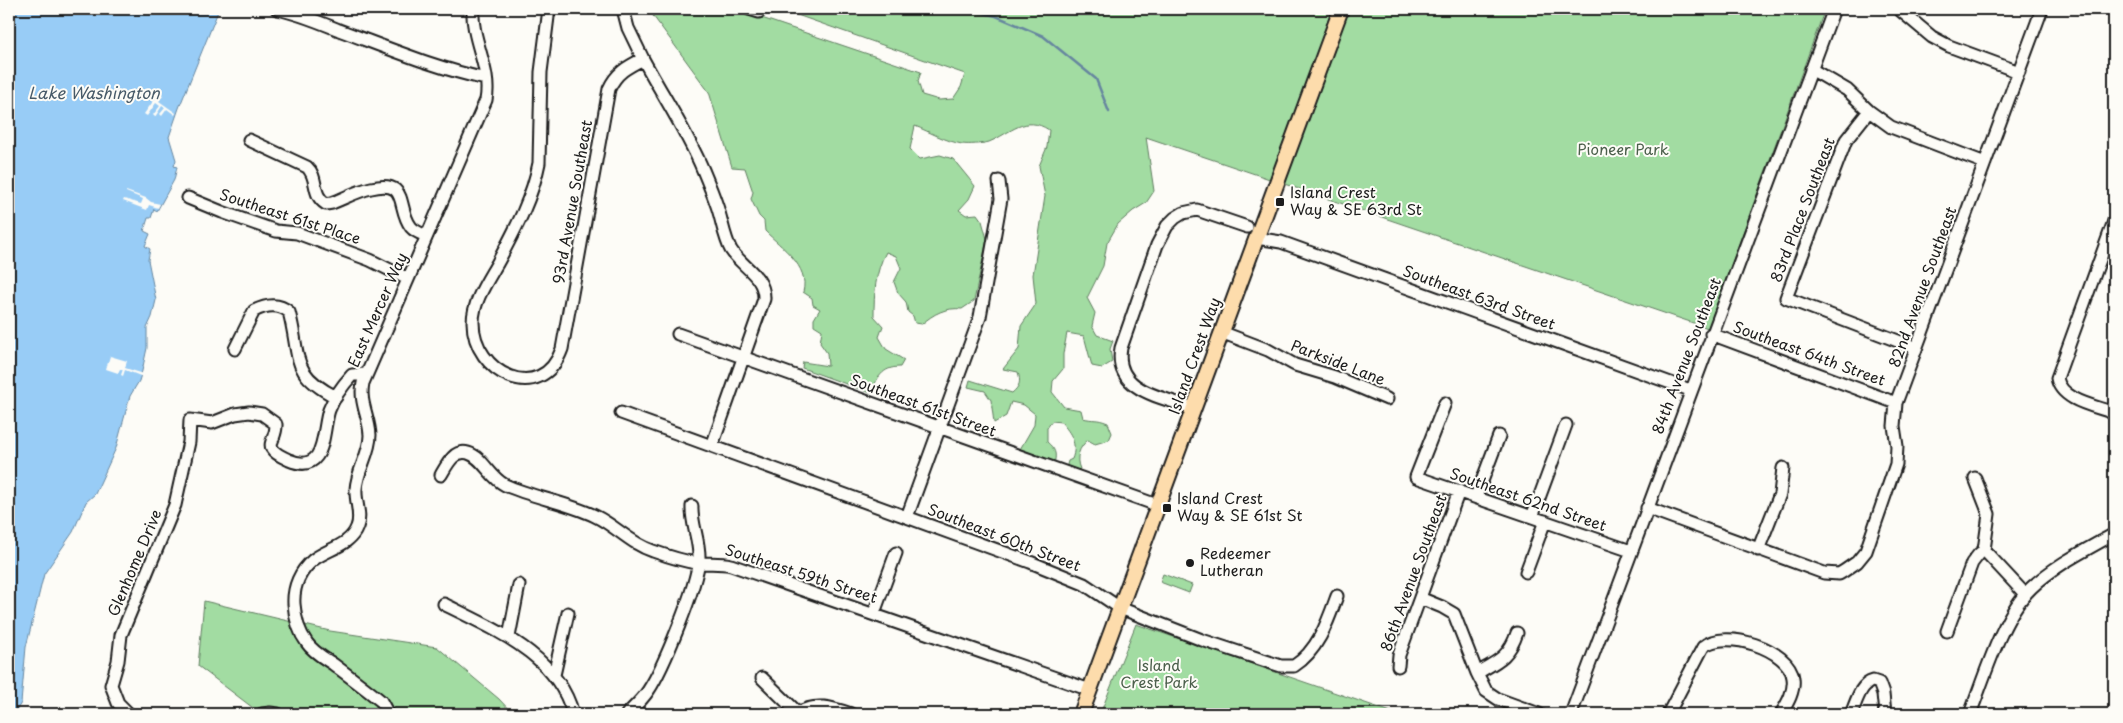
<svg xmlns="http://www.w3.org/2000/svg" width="2123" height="723" font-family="'Playpen Sans',sans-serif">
<rect width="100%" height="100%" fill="#fdfcf7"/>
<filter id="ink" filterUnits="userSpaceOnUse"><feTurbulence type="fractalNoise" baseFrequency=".02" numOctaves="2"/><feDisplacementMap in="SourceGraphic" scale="10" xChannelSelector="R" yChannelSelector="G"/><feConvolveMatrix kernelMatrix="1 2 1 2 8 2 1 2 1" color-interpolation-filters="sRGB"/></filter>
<g filter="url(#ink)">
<path fill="#a2dca2" stroke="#5f7c5f" d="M648,9H735L921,72L918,81L922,95L939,100L953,99L961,87L965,74L780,9H1825L1708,328L1146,137L1154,191L1146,203L1133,211L1118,224L1107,243L1103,266L1087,298L1095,313L1092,326L1097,335L1113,341L1110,349L1112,362L1102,368L1092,366L1084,336L1067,333L1063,354V369L1053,381L1052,392L1064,407L1081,410L1083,418C1094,421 1096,418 1108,423L1112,433L1109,440L1095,444L1088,440C1079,447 1075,458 1080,469L1075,472L1066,469L1068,461L1072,459C1078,444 1071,433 1061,422L1052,421L1047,428V442C1055,449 1057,453 1054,464L1019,451L1034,425L1035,414L1024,405L1011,402L1006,416L994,423L991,400L985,391L968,387L970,380L1012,393C1020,386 1021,382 1018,372L1003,369L1019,349L1021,326L1036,304L1033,275L1045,196L1039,166L1047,147L1049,130C1025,114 1011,133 989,142C982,144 969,145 962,144C945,141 930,132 915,126L910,149L920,159L940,155L953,159L975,186L969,199L959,210L966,215L977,214L982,221L987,239L974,301L962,309C946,307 933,314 922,324L915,323L913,316L908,312L906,302L898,293L894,282L901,268L896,256L886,252C875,272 874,294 874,316L883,326L879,337L886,349L904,360L900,367C882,367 877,378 871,393L802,368L803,362L828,366L827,353L820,343L822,330L814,325V319L820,309L813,305L812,298L803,292C810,266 781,247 765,231L764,221L759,216L751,199L753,192L745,168L732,167L709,92Z
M1163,574L1192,585L1189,593L1160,582Z
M204,601L330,631L437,647L499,699L513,714H261L198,666Z
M1136,624L1397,714H1100Z"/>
<path fill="#98ccf6" stroke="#66869f" d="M9,9H219L179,108L169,137L176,160L174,166L177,167L174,180L157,211L154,209L151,218H148L144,231L150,234L145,246L150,249L148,260L156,300L152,317L147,328V348L142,371L139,381L130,396L116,448L95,494L86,502L73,532L44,574L26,647L21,703L14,714H9Z"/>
<path fill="#fdfcf7" d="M159,93L163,96L159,101L176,113L175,115L167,109L162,116L160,114L165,108L162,106L155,117L153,115L160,106L156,103L147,116L144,114Z
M126,191L146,198L151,202L160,204L158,208L149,205L147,210L123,201L124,199L141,204L143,199L126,192Z
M110,356L127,361L125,368L144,374L143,377L125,370L123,376L121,375L123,369H120L118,373L106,369Z"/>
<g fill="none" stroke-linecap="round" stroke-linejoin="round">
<path stroke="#66869f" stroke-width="2.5" d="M967,9L996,16L1043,36L1096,79L1109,112"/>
<g stroke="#1c1c1c" stroke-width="15">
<path id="minor" d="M277,9C298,13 319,22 339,30C388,48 435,68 486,79
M549,9L541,72L539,163C532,199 515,230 498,262C488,280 473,301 473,322C473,373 541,407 562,349L609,89C616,73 627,67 643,59L628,28L623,9
M749,9L759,12
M1901,11L1932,37L1949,46L2019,72
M643,59C663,96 687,132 703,170C708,182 713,194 717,206C722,220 724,237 731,250C742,267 765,276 764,299L712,446
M1811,69L1847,90L1869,111L1891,127L1985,163
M1869,111L1846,140L1786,298L1916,348
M249,140L307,167C319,178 311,195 326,204L332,203C345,198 357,191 371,188C410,179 396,208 411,227C415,232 422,234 427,236
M188,198L222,212L276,231L297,233L370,260L408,279
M2114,221L2057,378C2061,401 2096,406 2114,413
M1256,238L1281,242L1690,390
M1221,332L1268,350L1295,365L1335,377L1387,399
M678,334L1157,505
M1711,334L1896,403
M235,349L254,311C266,305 279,303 289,312C301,356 289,373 336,397
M1445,403L1416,477L1631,551
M1193,408C1162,397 1113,391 1121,348L1157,245L1167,226L1175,218L1183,213L1197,210L1247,227
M621,413L1030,562L1084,584L1120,608L1202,640L1281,666H1294C1318,651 1328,621 1337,596
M441,475C447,465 454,449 468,453C483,457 490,478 505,485C534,498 566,502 595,516C616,526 631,544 653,551C667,556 682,561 697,563C709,564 719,562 731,565L1090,690
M1476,497L1499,436
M1647,508L1824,573L1839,574L1844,571L1857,562L1866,551L1896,464L1897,446L1894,426L1896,403L2042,9
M907,517L980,317L1001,199L999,181
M1532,517L1566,425
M1758,550L1780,494L1783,468
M1984,550L2025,594
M1526,572L1545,521
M1420,598L1442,607L1454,614L1477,673L1486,691L1498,699L1539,714
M444,604C495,630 557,654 573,714
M874,613L896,553
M1947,631L1972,563L1979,554L1984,550L1989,514L1975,478
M509,637L519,585
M1398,666L1399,655L1459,491
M1477,673C1498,661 1509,657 1517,633
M554,675L568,613
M762,678L798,713C816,702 833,708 851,714
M129,714L118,703L111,685L118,661L121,635L175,505L189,442L190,420L212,423L235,414L249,412L262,414L276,424C277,443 258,446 289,460C327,476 322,430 329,410C334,397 343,385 352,375L365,374
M262,714L270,713L278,714
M388,714L381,701C365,688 349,676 333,664C324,658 313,652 307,643C298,631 295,618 294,604C293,587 300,571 313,560C327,549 350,546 357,527C362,515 355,502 356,489C357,470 370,454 370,435C369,416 359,402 363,383L486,100C492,70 471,40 473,9
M627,714C634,707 642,700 648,691C663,669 697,586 699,559C700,541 691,524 692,506
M1571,714L1834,9
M1668,714L1703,647C1724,628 1790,649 1793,678C1795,691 1787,704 1781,714
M1851,714C1856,703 1860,684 1873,681L1879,683L1883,694L1885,714
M1970,714C1985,676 2002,616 2031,588C2055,565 2086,550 2114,534"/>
</g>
<g stroke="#1c1c1c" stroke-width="18">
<path id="major" d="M1081,714L1341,9"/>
</g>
<use href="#minor" stroke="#fdfcf7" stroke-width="11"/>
<use href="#major" stroke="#fddcac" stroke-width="14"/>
</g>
</g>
<g fill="#1c1c1c" stroke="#fdfcf7" stroke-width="2">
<rect x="1275" y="197" width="10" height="10" rx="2.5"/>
<rect x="1162" y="503" width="10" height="10" rx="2.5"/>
<circle cx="1190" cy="563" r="5"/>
</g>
<g text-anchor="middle" stroke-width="4" stroke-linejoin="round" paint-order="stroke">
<g font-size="15" fill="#4b5f4b" stroke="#fdfcf7">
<text x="1623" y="155">Pioneer Park</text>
<text x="1159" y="671">Island<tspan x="1159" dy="17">Crest Park</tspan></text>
</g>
<g font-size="15" fill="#1c1c1c" stroke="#fdfcf7" text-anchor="start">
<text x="1290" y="198">Island Crest<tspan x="1290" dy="17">Way &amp; SE 63rd St</tspan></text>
<text x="1177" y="504">Island Crest<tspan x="1177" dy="17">Way &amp; SE 61st St</tspan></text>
<text x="1200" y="559">Redeemer<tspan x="1200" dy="17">Lutheran</tspan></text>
</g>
<g font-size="15" fill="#1c1c1c" stroke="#fdfcf7">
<text transform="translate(573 202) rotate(-80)" y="5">93rd Avenue Southeast</text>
<text transform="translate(1803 210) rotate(-69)" y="5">83rd Place Southeast</text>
<text transform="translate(290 217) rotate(18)" y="5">Southeast 61st Place</text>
<text transform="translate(1923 287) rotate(-70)" y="5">82nd Avenue Southeast</text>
<text transform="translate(1479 298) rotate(20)" y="5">Southeast 63rd Street</text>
<text transform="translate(378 310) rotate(-66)" y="5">East Mercer Way</text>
<text transform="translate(1809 354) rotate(20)" y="5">Southeast 64th Street</text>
<text transform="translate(1195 356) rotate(-70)" y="5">Island Crest Way</text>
<text transform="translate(1687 356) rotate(-69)" y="5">84th Avenue Southeast</text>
<text transform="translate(1338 363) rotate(21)" y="5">Parkside Lane</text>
<text transform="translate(923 406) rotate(20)" y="5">Southeast 61st Street</text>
<text transform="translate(1528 500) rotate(19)" y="5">Southeast 62nd Street</text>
<text transform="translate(1004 538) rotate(21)" y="5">Southeast 60th Street</text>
<text transform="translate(135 563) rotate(-67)" y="5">Glenhome Drive</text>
<text transform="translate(1414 573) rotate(-70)" y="5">86th Avenue Southeast</text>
<text transform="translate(801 574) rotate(18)" y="5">Southeast 59th Street</text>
</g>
<g font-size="16" font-style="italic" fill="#475a68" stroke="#fdfcf7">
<text x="94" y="99">Lake Washington</text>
</g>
</g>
<rect width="2123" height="723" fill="none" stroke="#fdfcf7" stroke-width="30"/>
<rect x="15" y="15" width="2093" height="693" fill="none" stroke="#1c1c1c" stroke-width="2" filter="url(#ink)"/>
</svg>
